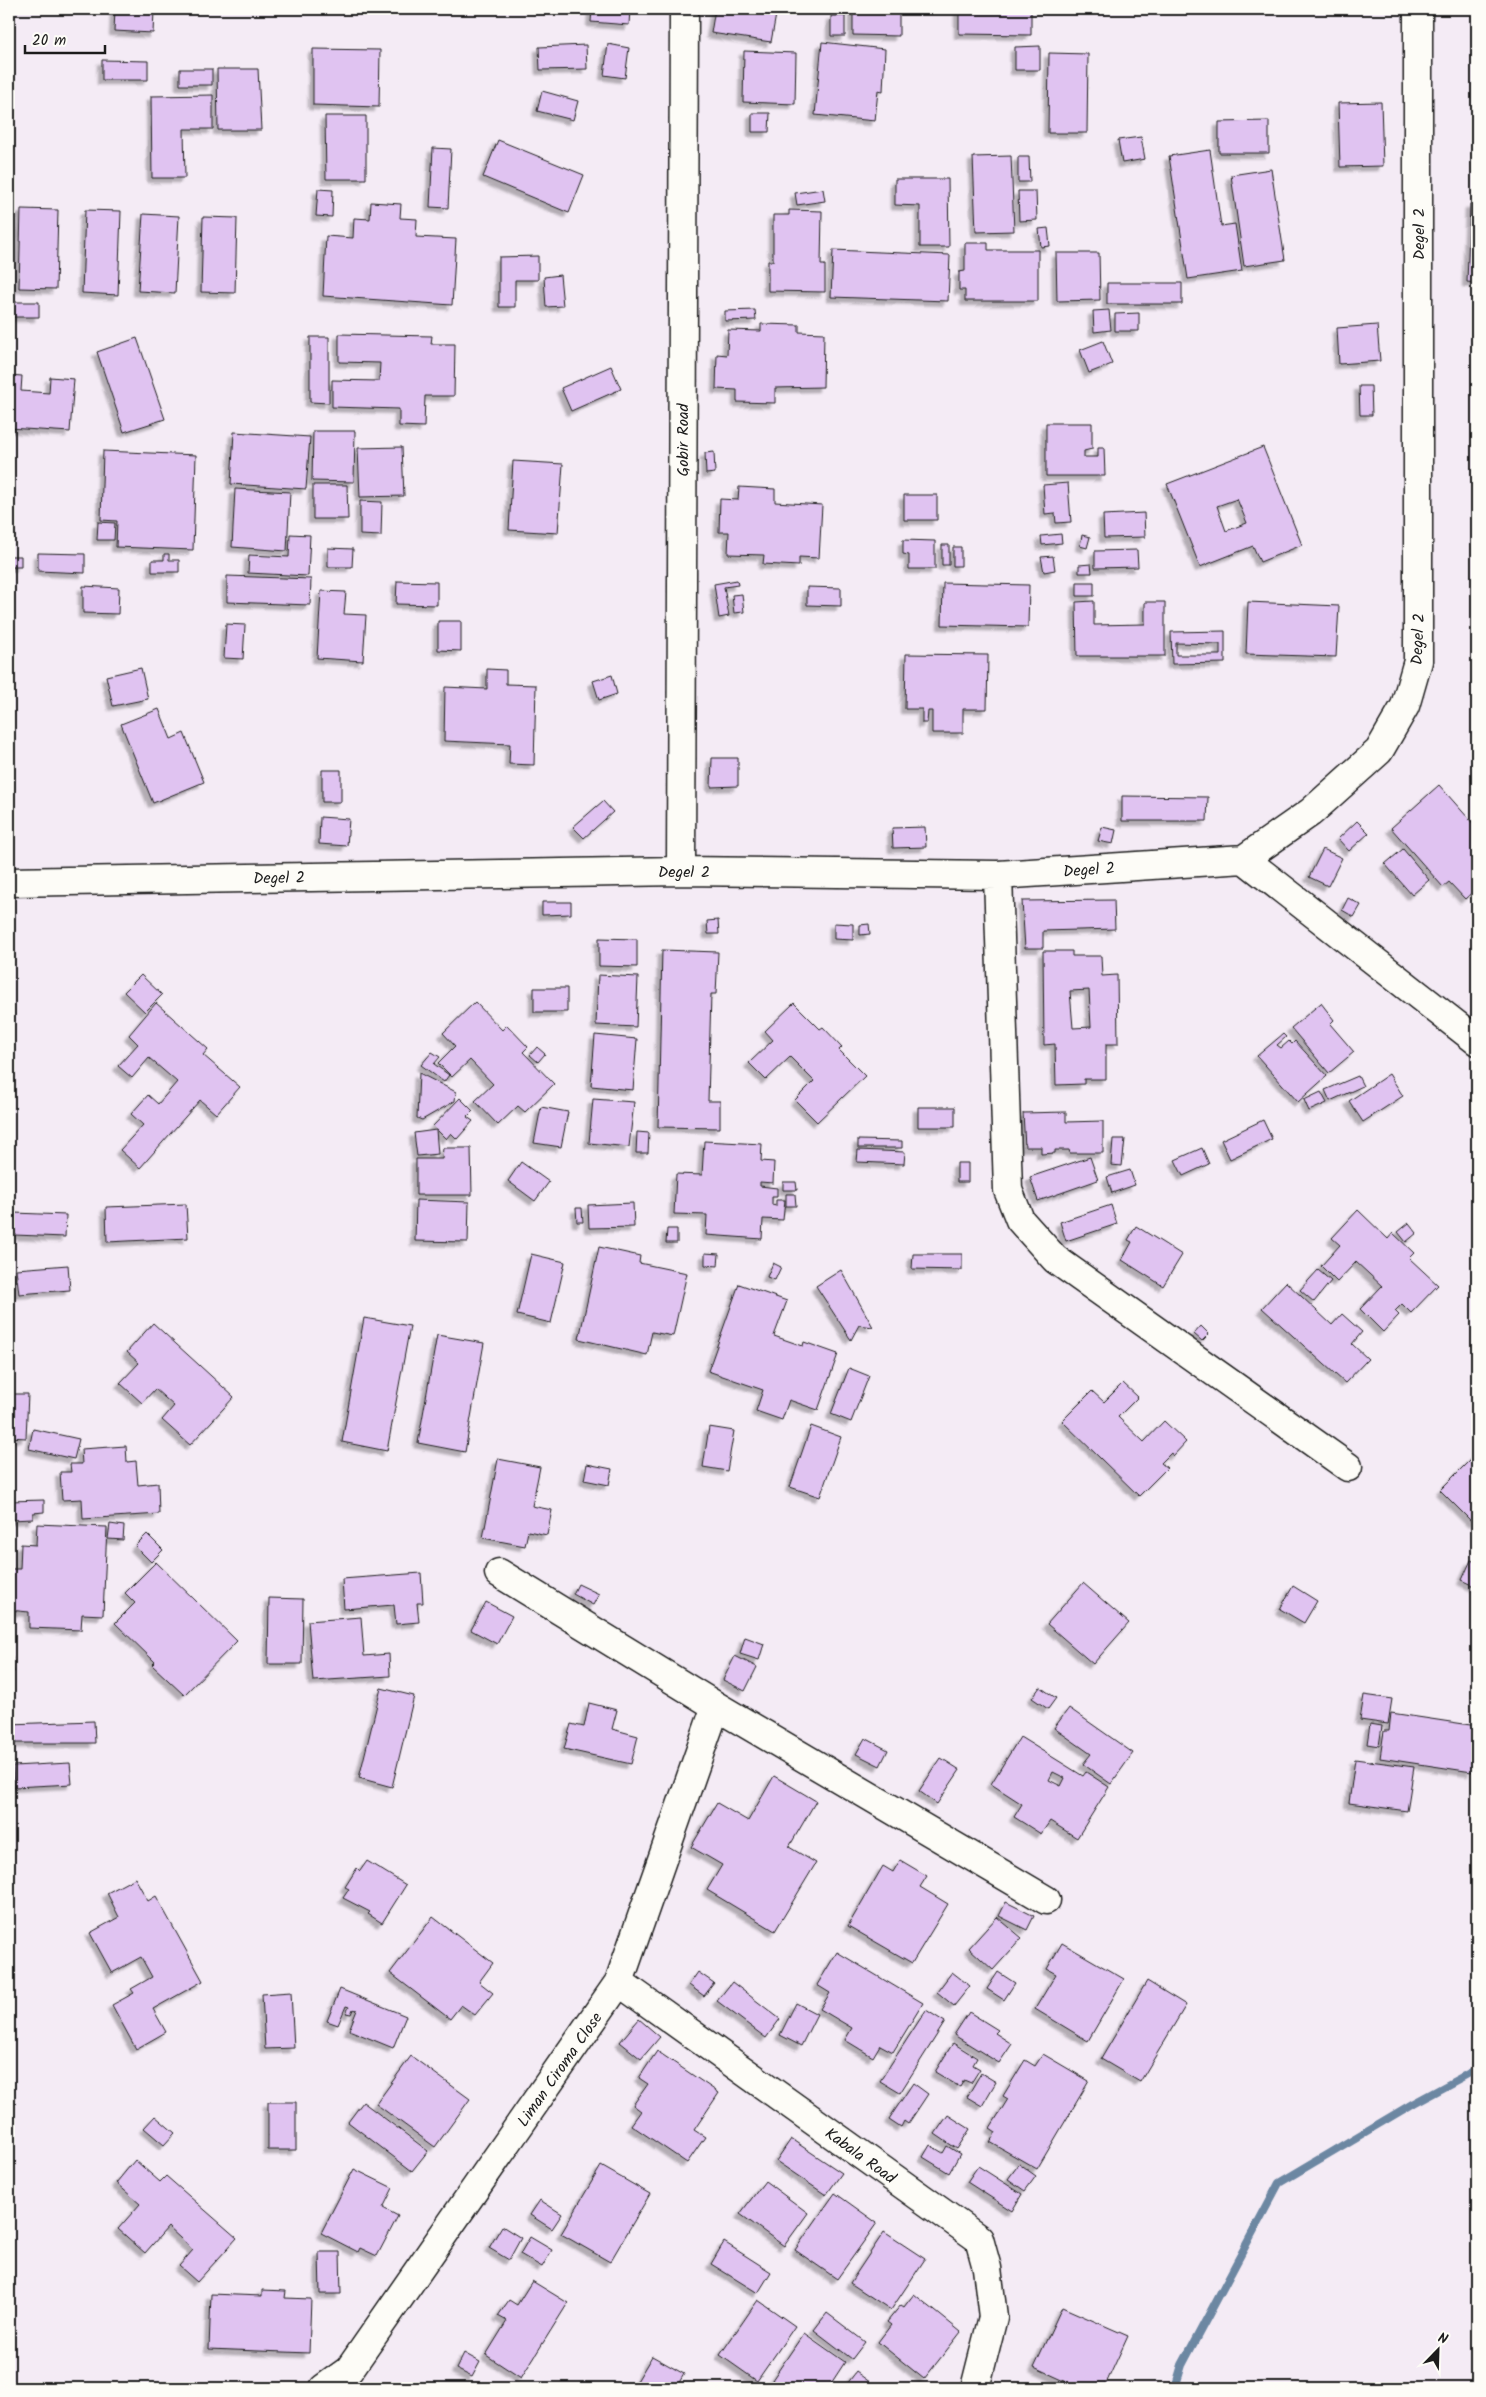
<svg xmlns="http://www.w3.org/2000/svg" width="1486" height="2397" font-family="Kalam,sans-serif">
<defs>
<filter id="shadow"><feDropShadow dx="-4.5" dy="4.5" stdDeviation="1" flood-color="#0004"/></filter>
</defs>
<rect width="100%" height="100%" fill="#f4ebf5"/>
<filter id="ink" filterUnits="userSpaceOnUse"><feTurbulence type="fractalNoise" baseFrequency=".02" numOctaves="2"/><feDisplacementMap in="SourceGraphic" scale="10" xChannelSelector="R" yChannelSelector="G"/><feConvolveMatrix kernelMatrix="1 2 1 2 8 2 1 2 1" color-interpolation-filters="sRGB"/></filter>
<g filter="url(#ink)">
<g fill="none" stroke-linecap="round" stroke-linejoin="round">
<path stroke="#6c87a2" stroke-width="8" d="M1175,2388L1182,2365L1279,2183L1414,2103L1477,2069"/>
</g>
<path fill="#e0c3f1" stroke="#1c1c1c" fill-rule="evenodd" filter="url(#shadow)" d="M115,9L154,10L153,33L114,31Z
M592,9H630L629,25L591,22Z
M715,9H777L771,42L711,33Z
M853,9H899V36L853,35Z
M959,9H1031V35L959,34Z
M831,16H845V36H831Z
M822,42L885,49L883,91L878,90L875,121L815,115Z
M608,44L629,48L625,78L604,75Z
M586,45L587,69L540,70L539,47Z
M1040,46V70H1015V47Z
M313,49L380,50L379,107L313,105Z
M744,51L796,53L795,104L743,102Z
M1049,53L1088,54L1087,133H1048Z
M102,60L148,61V80H102Z
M180,69H212V85H180Z
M217,69H258L261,130H218Z
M542,91L578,101L573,120L537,111Z
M213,95V129H184L185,178H152L151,96Z
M1381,102L1383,166L1340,167L1338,103Z
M752,113H770L769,132H752Z
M325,116H366V179H326Z
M1269,121V153H1219V122Z
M1141,137L1145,159L1122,163L1118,140Z
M498,140L584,175L569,213L483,177Z
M433,148L451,149L448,208L430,207Z
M1210,150L1221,226L1235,224L1242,271L1188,279L1169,156Z
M1011,156L1014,231L976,232L973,157Z
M1018,157H1029L1030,182H1018Z
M1271,169L1285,260L1244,266L1231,175Z
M895,179H948L949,247H920V206L895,205Z
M318,189L333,190L332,217L316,216Z
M823,189L825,201L797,205L795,193Z
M1018,191H1036L1037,220L1019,221Z
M371,202L401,204L400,218L417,219L416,237L456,239L452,305L323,296L326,236L353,238L354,218L370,219Z
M1470,204H1477V283L1467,282Z
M21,209L58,210L56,289L19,288Z
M85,210L121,211L118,295L82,293Z
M789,210L822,211L821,265H825V292L768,291V261H773V215H789Z
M143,214L179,216L175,293L138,291Z
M203,217L237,218L235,293L201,292Z
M1048,228L1050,246L1041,247L1039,229Z
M965,243H988V250H1038V301H965V290H959V272L965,271Z
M833,250L950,255L948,301L831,297Z
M1056,253H1099L1100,300L1057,301Z
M538,256V280H515V307H499V257Z
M560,275L563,306L546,307L544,277Z
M1107,283H1182V304H1107Z
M9,302H39V317H9Z
M755,310L756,320L725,321V311Z
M1109,310L1111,330L1094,332L1093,311Z
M1139,313V331H1115V314Z
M761,324L799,325V332L824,333L823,387L775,388V403L737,402V390L716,389L717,354L727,355L728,330L761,331Z
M1377,325L1380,361L1339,364L1337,328Z
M339,334L432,336L431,344H455L454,396H425L424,427L399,426V409L332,407V380L379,381L380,363L339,362Z
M310,337H329V403L310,402Z
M137,338L165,419L124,432L97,352Z
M1103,341L1112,364L1089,373L1080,350Z
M611,366L621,389L571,411L561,388Z
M9,375L22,376L21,391L49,393L50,377L74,379L70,432L9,428Z
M1359,386H1371L1372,415H1360Z
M1046,423H1092V449L1084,451V457H1098V448H1104L1105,476H1046Z
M313,431H355L354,482L312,481Z
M234,432L310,437L306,489L231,484Z
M402,447L404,496L360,497L358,448Z
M1263,447L1302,545L1260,562L1253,546L1200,567L1167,484ZM1237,499L1247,523L1226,531L1217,506Z
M103,451L196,455L193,550L116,547L117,521L101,520Z
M714,452L715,473L706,474L705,453Z
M513,461L563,464L558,533L509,530Z
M1068,483L1071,522L1056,523L1055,513L1045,514L1043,485Z
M313,485H347L348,519H313Z
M739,487L775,489V502L822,505L819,558L799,557V566L763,564L764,555L728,554L729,532H719L720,499L738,500Z
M235,489L290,492L287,551L232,547Z
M904,495H937V520H904Z
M360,501L382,502L381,536L360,535Z
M1144,513L1145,537L1104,538L1103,515Z
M98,522L115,523L114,540H97Z
M290,534L310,535L308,576L248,573L249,555L289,557Z
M1061,534L1062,543L1042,545L1041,536Z
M1082,535L1090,537L1087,548L1080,546Z
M903,540L935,541V569H909V555L903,554Z
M942,545H949V565H942Z
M953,547H961V566H953Z
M328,548L353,549L352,567H328Z
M1137,550L1138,567L1095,568V551Z
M38,553L85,554V573L38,571Z
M164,554H169V560H179V572H152V560H164Z
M9,556H21V567H9Z
M1053,556L1055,570L1044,572L1041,557Z
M1091,564L1092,573H1079V565Z
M227,576L311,579L310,605L227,602Z
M737,580L738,585L724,587L729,616L719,618L714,584Z
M397,581L437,582V605L396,604Z
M1077,582H1094V596H1077Z
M943,583L1029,585L1028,627L942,625Z
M83,586L119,588L118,614L83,613Z
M807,587L841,588V606L807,605Z
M321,591L346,592L344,614L366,615L363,661L317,658Z
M742,594L744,612L734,613L732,595Z
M1094,601V625L1145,624V602H1165V656H1077L1076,602Z
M1248,602L1339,606L1336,657L1246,654Z
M438,621H461V651L438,650Z
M226,624L245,625L243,659L224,658Z
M1225,631V663L1172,664L1171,632ZM1176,643L1220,644V655H1176Z
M906,654L988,655L987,709H963V733H932V711H928L927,723H922V709H905Z
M141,668L148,699L113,706L106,676Z
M487,669L506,670V684L536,685L534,765L509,764L510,744L444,741L445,687L487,689Z
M612,675L617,694L599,700L593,681Z
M159,709L171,739L184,733L204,782L153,803L121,724Z
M712,758H738V786L711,787Z
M322,770H341V802H322Z
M1439,785L1477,828V888L1465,899L1449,882L1443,887L1391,828Z
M1122,796L1208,797L1207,821H1122Z
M603,801L613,812L584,838L573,827Z
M320,817L349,819L347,846L319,844Z
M1357,821L1369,833L1349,851L1338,839Z
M925,827L926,847L893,848L892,828Z
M1102,827L1116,830L1113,844L1098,841Z
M1323,849L1342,858L1328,886L1309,877Z
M1403,849L1429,880L1412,895L1385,864Z
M1348,898L1361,905L1354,917L1342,910Z
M1114,900L1115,929L1043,931V948H1025L1022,901Z
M542,902H571V914L542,915Z
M718,920L719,934H708L707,921Z
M834,923L853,924V940L834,939Z
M869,924L870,934L860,935V925Z
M599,938L637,939V967L599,966Z
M662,950L718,952L716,994H711L708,1101H720V1128L658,1127Z
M1043,951H1072V956H1101L1102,976L1117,975L1118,1044H1106V1079H1084V1084L1056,1085L1055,1044L1044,1045ZM1089,990L1091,1027L1073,1028L1070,991Z
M141,975L162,995L145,1012L124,992Z
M598,975L638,977L636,1027L596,1025Z
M534,988H567V1012H534Z
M475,1002L502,1030L507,1025L528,1047L523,1052L554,1084L525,1112L518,1106L498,1125L475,1101L493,1084L470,1060L452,1077L438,1063L455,1046L443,1033Z
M156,1003L208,1049L203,1055L240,1087L216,1114L200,1100L140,1168L120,1150L143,1125L131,1114L148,1095L158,1104L177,1082L149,1058L132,1078L118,1066L138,1044L129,1035Z
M794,1003L820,1029L823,1027L842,1047L839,1050L865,1076L817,1122L795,1100L814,1081L790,1057L766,1080L749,1063L773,1040L765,1031Z
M1321,1003L1334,1020L1330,1024L1354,1052L1329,1073L1291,1028Z
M1283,1034L1286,1037L1277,1045L1281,1048L1289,1041L1292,1044L1295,1041L1327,1076L1298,1102L1257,1056Z
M595,1035L637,1039L633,1090L591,1086Z
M537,1047L545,1054L538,1062L530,1055Z
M432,1052L440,1057L434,1064L449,1075L444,1082L421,1065Z
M419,1073L456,1092L455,1101L422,1120L417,1118Z
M1389,1074L1403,1096L1363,1122L1349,1101Z
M1358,1076L1363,1086L1330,1101L1325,1090Z
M1321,1092L1327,1103L1309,1111L1304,1100Z
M460,1098L473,1111L467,1117L473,1121L457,1139L451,1133L446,1139L433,1126Z
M593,1099L634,1102L629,1147L589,1143Z
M541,1107L568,1112L561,1147L534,1143Z
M918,1107H955V1127H918Z
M1066,1112V1122L1103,1121V1153H1070L1069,1150H1055V1153L1041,1154V1147H1025L1023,1113Z
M1263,1120L1272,1139L1230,1159L1221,1140Z
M436,1130L438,1154L417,1156L414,1133Z
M637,1132L649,1133L648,1153H636Z
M1113,1139H1125L1122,1166L1111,1165Z
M858,1140L902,1141V1148H858Z
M704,1141L762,1144L761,1161L774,1162L773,1183L760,1182V1186L777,1188V1197H772V1205L776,1206V1200H785L783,1220L763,1219L762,1239L706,1235L707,1215L674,1214L676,1174L702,1175Z
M443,1148H471L472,1195H416V1159H442Z
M1202,1148L1209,1164L1183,1176L1175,1160Z
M858,1150L905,1152L904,1164L857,1162Z
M1090,1157L1098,1180L1038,1201L1030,1177Z
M521,1162L549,1182L535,1201L508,1181Z
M957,1163H968V1182H957Z
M1130,1170L1135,1185L1112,1193L1107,1177Z
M783,1182H796L797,1190H783Z
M786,1194H795L796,1206H786Z
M416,1200L469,1202L468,1242L415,1241Z
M633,1203L634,1227L589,1228L588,1205Z
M186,1204L188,1238L107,1242L106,1207Z
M1111,1205L1117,1224L1066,1241L1060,1222Z
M576,1208H582L583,1222H577Z
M1358,1210L1388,1239L1393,1233L1414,1253L1409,1258L1438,1285L1411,1313L1402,1304L1395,1311L1399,1315L1383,1332L1360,1309L1382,1286L1356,1262L1337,1282L1321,1266L1340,1245L1332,1238Z
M14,1213L66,1215L65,1237L14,1235Z
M1409,1223L1417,1233L1406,1242L1398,1232Z
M1136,1226L1182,1255L1163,1286L1122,1260L1132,1242L1128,1240Z
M667,1229H677V1243H666Z
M599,1247L640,1256L639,1263L687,1273L673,1336L652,1332L647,1355L579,1339Z
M705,1253L719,1254L718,1266L705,1265Z
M531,1254L565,1262L551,1323L517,1315Z
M913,1254H962V1270L912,1269Z
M773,1263L781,1267L775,1280L767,1277Z
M68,1265L70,1290L19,1294L16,1269Z
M841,1270L873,1327L859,1325L851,1340L816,1286Z
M1318,1270L1331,1281L1314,1302L1300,1290Z
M1286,1282L1332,1325L1342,1314L1362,1332L1352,1344L1368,1359L1345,1383L1262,1308Z
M739,1284L787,1301L774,1336L803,1346L804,1342L838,1354L818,1410L789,1400L782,1420L756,1411L763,1390L708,1371Z
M364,1318L410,1326L387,1451L342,1442Z
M153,1323L234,1397L190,1445L162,1420L174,1406L155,1389L142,1403L120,1383L139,1363L127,1352Z
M1201,1326L1209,1334L1202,1341L1194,1334Z
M437,1335L484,1343L465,1452L418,1443Z
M849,1368L869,1376L851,1422L831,1414Z
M1123,1383L1138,1397L1118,1417L1144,1442L1164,1421L1186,1442L1173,1456L1171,1453L1161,1463L1167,1468L1139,1496L1062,1421L1092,1391L1104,1402Z
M9,1394H28L26,1438L9,1437Z
M811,1426L841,1437L820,1497L790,1487Z
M709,1427L734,1431L727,1471L703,1467Z
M33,1429L79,1439L74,1459L29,1449Z
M126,1446L127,1462L136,1461L138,1485L158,1483L159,1514L83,1519L82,1499L62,1500L60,1472H71L70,1464H82L81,1449Z
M1477,1453V1519L1473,1523L1440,1490Z
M498,1459L540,1467L532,1506L552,1510L547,1535L528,1531L525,1546L483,1538Z
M587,1464L612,1469L609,1485L584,1480Z
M44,1500V1512L33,1513V1519L10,1520L9,1501Z
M37,1524L107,1527L103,1615L82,1614L81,1630L29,1628V1612L9,1610V1569H20L21,1544L36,1545Z
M110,1524L124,1526L123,1540L108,1539Z
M147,1534L163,1550L151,1562L135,1546Z
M1471,1560L1477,1563V1587L1462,1580Z
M156,1562L237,1641L184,1695L152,1665L155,1662L115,1623L135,1603L125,1593Z
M421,1573L423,1603H417L419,1622L396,1624L394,1605L344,1609L342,1579Z
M1083,1583L1129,1623L1093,1664L1047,1624Z
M578,1584L599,1594L593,1605L573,1594Z
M1293,1586L1317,1601L1304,1623L1280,1609Z
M269,1598L303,1599L302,1664H268Z
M486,1602L512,1616L497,1644L471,1630Z
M361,1617L364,1656L389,1654L390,1676L313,1681L308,1621Z
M745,1637L764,1644L759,1660L740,1654Z
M9,1639L14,1672L9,1673Z
M735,1656L757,1667L745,1691L723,1680Z
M1040,1687L1056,1698L1048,1709L1032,1698Z
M381,1688L414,1696L392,1787L359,1778Z
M1364,1695L1392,1699L1388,1724L1360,1720Z
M589,1703L617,1710L612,1729L638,1736L631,1764L564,1749L571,1724L584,1727Z
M1069,1708L1133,1753L1111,1784L1083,1764L1091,1754L1054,1728Z
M1391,1713L1477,1726L1472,1772L1380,1758L1384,1731H1389Z
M94,1721L95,1743H9V1724Z
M1370,1724L1382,1726L1379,1746L1367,1744Z
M1020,1737L1083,1776L1086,1772L1109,1787L1077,1838L1050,1821L1041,1834L1014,1817L1022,1804L991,1784Z
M865,1738L888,1750L880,1766L856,1754Z
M941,1758L960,1770L937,1804L919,1791Z
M1355,1759L1414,1767L1407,1811L1349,1803Z
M70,1763L72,1784L14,1787L13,1766Z
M1053,1772L1065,1778L1061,1786L1049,1780Z
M774,1776L816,1801L789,1847L816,1863L775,1931L707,1890L722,1865L691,1847L717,1803L748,1821Z
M900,1860L927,1876L920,1887L948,1904L912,1963L848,1926L883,1866L893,1872Z
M367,1861L406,1885L382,1923L368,1914L370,1912L343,1898L349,1889L345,1887L357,1868L360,1871Z
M135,1878L148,1901L156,1896L203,1981L153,2009L166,2032L136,2049L112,2005L134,1993L131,1989L152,1977L141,1957L112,1973L90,1933L119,1917L107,1893Z
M1006,1902L1034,1916L1027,1930L999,1916Z
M433,1917L493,1963L479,1982L493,1993L475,2015L461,2005L450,2019L390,1973Z
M997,1917L1022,1938L993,1970L969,1948Z
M1062,1943L1124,1979L1088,2041L1035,2009L1056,1974L1047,1969Z
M837,1952L923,2003L893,2052L880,2045L873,2057L845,2040L852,2028L820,2009L830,1993L817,1985Z
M698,1972L714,1983L704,1996L689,1985Z
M952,1972L970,1986L954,2006L937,1992Z
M998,1972L1015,1983L1004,2000L987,1989Z
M1147,1981L1186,2005L1140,2082L1101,2059Z
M732,1982L780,2019L766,2038L717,2001Z
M340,1989L406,2016L393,2048L349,2030L357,2010L353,2009L351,2014L346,2013L349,2007L346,2006L338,2025L327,2021Z
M291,1992L294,2048L265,2049L262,1994Z
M796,2003L817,2014L801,2046L780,2035Z
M926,2010L945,2022L900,2093L880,2081Z
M969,2012L998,2030L995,2033L1012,2044L999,2063L954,2035Z
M639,2019L660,2037L641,2059L620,2042Z
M953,2043L977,2058L973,2065L980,2069L971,2083L964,2080L960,2087L935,2072Z
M657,2051L719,2093L694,2130L705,2137L687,2163L631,2125L641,2111L633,2105L648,2084L639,2078Z
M1043,2054L1089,2081L1037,2169L990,2142L996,2132L990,2128L1008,2099L1003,2096L1025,2060L1035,2066Z
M411,2056L470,2099L435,2147L376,2104Z
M981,2073L996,2082L982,2106L967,2097Z
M913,2083L928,2094L908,2124L904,2121L901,2127L889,2119Z
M268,2102H296V2150H268Z
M363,2102L428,2151L412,2171L348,2122Z
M948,2115L970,2129L957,2149L935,2134Z
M155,2116L175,2133L164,2145L144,2128Z
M791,2139L842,2173L826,2195L776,2161Z
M930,2145L943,2153L947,2146L960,2154L949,2173L923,2157Z
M135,2160L160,2182L166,2176L237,2238L197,2282L179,2266L193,2250L168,2227L145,2253L118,2229L140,2204L116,2183Z
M1019,2164L1036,2176L1025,2191L1008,2179Z
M601,2166L650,2194L610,2262L561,2234Z
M978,2166L1022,2194L1012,2211L967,2182Z
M354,2169L393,2188L383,2208L398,2216L377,2256L360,2248L358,2252L321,2233Z
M765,2181L808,2213L784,2246L740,2214Z
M835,2193L877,2223L837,2279L795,2250Z
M540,2200L562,2214L552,2229L530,2215Z
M502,2226L521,2238L509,2260L489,2248Z
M884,2232L925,2259L891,2310L850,2283Z
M530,2237L552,2250L542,2267L520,2254Z
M724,2242L771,2272L758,2293L711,2264Z
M319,2252H340L341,2294H320Z
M532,2281L568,2303L521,2378L486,2355L507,2321L498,2316L509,2300L517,2305Z
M262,2290L286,2291L285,2298L311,2299L309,2353L209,2349L211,2294L262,2296Z
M914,2294L961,2332L924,2379L878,2342L891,2325L887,2322L901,2305L904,2307Z
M758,2300L795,2326L757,2381L720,2355Z
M1062,2307L1128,2336L1104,2388H1080L1034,2367Z
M827,2313L865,2342L852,2359L814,2330Z
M804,2333L845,2362L828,2388H784L772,2380Z
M464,2353L480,2362L472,2377L456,2369Z
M652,2356L684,2374L676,2388H633Z
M856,2372L878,2388H844Z"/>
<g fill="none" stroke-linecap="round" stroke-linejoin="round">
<g stroke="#1c1c1c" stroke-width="31">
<path id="minor" d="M1244,859L1477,1041
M681,871L684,9
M998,875L1008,1190L1020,1220L1055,1259L1348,1467
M9,882L681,871L998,875L1244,859L1311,812L1379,751L1405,706L1418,661V9
M499,1573L716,1706L1046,1900
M619,1982L979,2239L987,2268L993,2317L975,2388
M324,2388L349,2370L619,1982L716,1706"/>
</g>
<use href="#minor" stroke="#fdfcf7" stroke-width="28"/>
</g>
</g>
<g text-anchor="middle" stroke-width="4" stroke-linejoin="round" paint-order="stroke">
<g font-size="16" fill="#1c1c1c" stroke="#fdfcf7">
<text transform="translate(1418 234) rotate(-90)" y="6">Degel 2</text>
<text transform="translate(682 440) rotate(-90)" y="6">Gobir Road</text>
<text transform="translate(1417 639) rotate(-87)" y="6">Degel 2</text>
<text transform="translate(1089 869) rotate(-4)" y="6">Degel 2</text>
<text x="684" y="877">Degel 2</text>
<text transform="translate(279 877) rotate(-1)" y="6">Degel 2</text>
<text transform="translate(559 2069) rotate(-55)" y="6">Liman Ciroma Close</text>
<text transform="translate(861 2155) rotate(36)" y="6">Kabala Road</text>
</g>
</g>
<rect width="1486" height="2397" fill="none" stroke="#fdfcf7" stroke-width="30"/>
<rect x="15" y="15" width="1456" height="2367" fill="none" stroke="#1c1c1c" stroke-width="2" filter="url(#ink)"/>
<g transform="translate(1438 2350) rotate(23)" stroke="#fdfcf7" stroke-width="4" paint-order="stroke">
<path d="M0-4L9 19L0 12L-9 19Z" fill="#1c1c1c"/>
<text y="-8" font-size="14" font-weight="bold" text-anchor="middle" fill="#1c1c1c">N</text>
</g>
<path d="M25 45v8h80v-8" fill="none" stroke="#1c1c1c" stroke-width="2.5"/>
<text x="32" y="45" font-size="15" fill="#1c1c1c" stroke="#fdfcf7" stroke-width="4" paint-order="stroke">20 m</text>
</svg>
